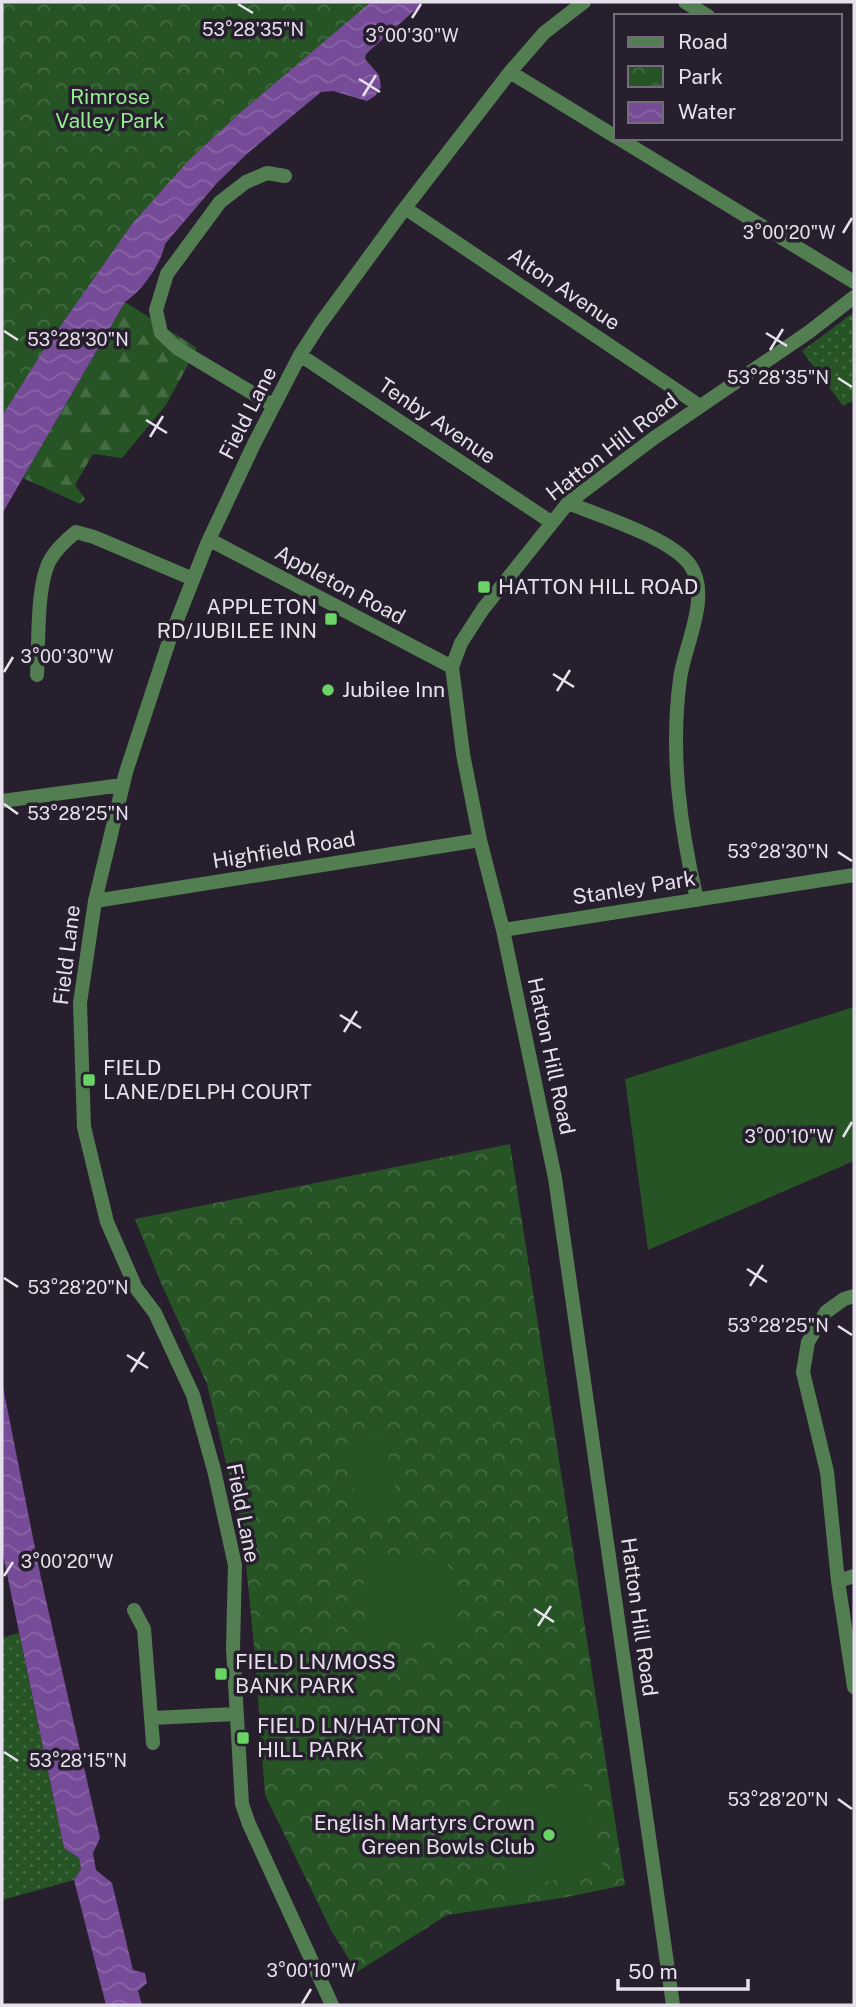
<svg xmlns="http://www.w3.org/2000/svg" width="856" height="2007" font-family="'Public Sans',sans-serif">
<defs>
<pattern id="grass-dots" width="8" height="8" patternUnits="userSpaceOnUse" patternTransform="scale(1.75)"><rect width="8" height="8" fill="#265425"/><path d="M2 2h.1M6 6h.1" fill="none" stroke="#466c45" stroke-width="1.8" stroke-linecap="round"/></pattern>
<pattern id="forest-firs" width="22" height="20" patternUnits="userSpaceOnUse" patternTransform="scale(1.75)"><rect width="22" height="20" fill="#265425"/><path d="M5 1l3.5 6h-7zM16 11l3.5 6h-7z" fill="#466c45"/></pattern>
<pattern id="park-crowns" width="20" height="18" patternUnits="userSpaceOnUse" patternTransform="scale(1.75)"><rect width="20" height="18" fill="#265425"/><path d="M2 6a3 3 0 1 1 6 0M12 15a3 3 0 1 1 6 0" fill="none" stroke="#466c45"/></pattern>
<pattern id="water-waves" width="16" height="10" patternUnits="userSpaceOnUse" patternTransform="scale(1.75)"><rect width="16" height="10" fill="#764b97"/><path d="M0 5q4-4 8 0t8 0" fill="none" stroke="#8a65a6"/></pattern>
</defs>
<rect width="100%" height="100%" fill="#271f2e"/>
<path fill="url(#grass-dots)" d="M854,312V400L843,406L802,351Z
M19,1633L64,1848L79,1858L81,1869L74,1880L2,1900V1638Z"/>
<path fill="url(#forest-firs)" d="M125,302L197,348L166,405L122,458L93,454L75,485L85,499L80,504L23,478Z"/>
<path fill="url(#park-crowns)" d="M2,2H399L192,180L2,453Z
M510,1144L625,1885L562,1898L447,1915L357,1972L331,1930L265,1795L255,1656L243,1533L207,1384L161,1283L135,1219Z"/>
<path fill="#265425" d="M854,1007V1161L648,1250L625,1079Z
M384,1437L399,1504L358,1513L346,1443Z
M446,1553L457,1638L370,1642L361,1558Z
M583,1783L604,1874L509,1886L499,1797Z"/>
<path fill="url(#water-waves)" d="M371,2H424L366,54L365,59L379,75L381,87L375,96L367,101L333,91L321,92L248,153L217,183L165,244C161,264 142,291 125,302L2,514V416L43,351L132,224L189,160L241,112Z
M2,1382L41,1578L100,1838L93,1853L96,1870L112,1883L133,1970L145,1973L147,1983L138,1991L142,2005H106L74,1880L81,1869L79,1858L64,1848L2,1550Z"/>
<g fill="none" stroke-linecap="round" stroke-linejoin="round">
<path stroke="#537e51" stroke-width="14" d="M685,2L708,16
M510,72L616,137
M618,138L854,282
M405,208L700,406
M300,355L551,522
M274,406L177,348L161,333L156,310L167,274L220,202L246,182L267,173L285,176
M568,503C600,516 671,538 690,565C712,596 684,646 680,679C670,753 680,827 697,900
M210,540L452,667
M37,675C39,645 36,586 50,560C57,548 66,540 76,532L94,537L193,579
M2,801L122,785
M95,901L480,840
M503,930L854,875
M854,1296L844,1299L826,1312L808,1342L803,1372L827,1472L838,1581L854,1687
M838,1581L854,1576
M134,1610L144,1629L153,1743
M152,1718L235,1714
M332,2005L249,1824L242,1804L233,1648L235,1565L214,1470L193,1395L155,1313L136,1288L107,1222L84,1127L80,1003L95,901L126,772L170,638L207,544L254,444L300,355L320,324L405,208L510,72L544,33L584,2
M673,2005L555,1178L503,930L480,840L463,754L452,667L461,643L483,609L568,503L654,438L809,332L854,297"/>
</g>
<path fill="none" stroke="#e6e1ec" stroke-width="2.5" d="M238,4L253,13M412,18L421,4M359,79L380,92M363,96L376,75M843,233L852,218M4,331L18,340M766,333L787,346M770,350L783,329M838,378L852,387M146,420L167,433M150,437L163,416M4,672L13,657M553,674L574,687M557,691L570,670M4,804L18,814M838,852L852,861M340,1015L361,1028M344,1032L357,1011M843,1137L852,1122M747,1269L767,1282M4,1278L18,1287M750,1286L763,1265M838,1326L852,1335M127,1355L148,1368M131,1372L144,1352M4,1576L13,1562M534,1609L554,1622M538,1626L551,1606M4,1752L18,1761M838,1799L852,1809M302,2004L311,1989"/>
<g fill="#69d465" stroke="#271f2e" stroke-width="2.5">
<rect x="477" y="580" width="14" height="14" rx="3.5"/>
<rect x="324" y="612" width="14" height="14" rx="3.5"/>
<circle cx="328" cy="690" r="7"/>
<rect x="82" y="1073" width="14" height="14" rx="3.5"/>
<rect x="214" y="1667" width="14" height="14" rx="3.5"/>
<rect x="236" y="1731" width="14" height="14" rx="3.5"/>
<circle cx="549" cy="1835" r="7"/>
</g>
<g text-anchor="middle" stroke-width="7" stroke-linejoin="round" paint-order="stroke">
<g font-size="21" fill="#93ed8e" stroke="#271f2e">
<text x="110" y="104">Rimrose<tspan x="110" dy="24">Valley Park</tspan></text>
</g>
<g font-size="21" fill="#e6e1ec" stroke="#271f2e">
<text transform="translate(564 289) rotate(34)" y="7">Alton Avenue</text>
<text transform="translate(248 413) rotate(-63)" y="7">Field Lane</text>
<text transform="translate(437 421) rotate(34)" y="7">Tenby Avenue</text>
<text transform="translate(612 447) rotate(-38)" y="7">Hatton Hill Road</text>
<text transform="translate(340 585) rotate(28)" y="7">Appleton Road</text>
<text transform="translate(284 850) rotate(-9)" y="7">Highfield Road</text>
<text transform="translate(634 888) rotate(-9)" y="7">Stanley Park</text>
<text transform="translate(67 955) rotate(-83)" y="7">Field Lane</text>
<text transform="translate(551 1056) rotate(78)" y="7">Hatton Hill Road</text>
<text transform="translate(243 1513) rotate(79)" y="7">Field Lane</text>
<text transform="translate(639 1617) rotate(82)" y="7">Hatton Hill Road</text>
</g>
<g font-size="21" fill="#e6e1ec" stroke="#271f2e" text-anchor="start">
<text x="498" y="594">HATTON HILL ROAD</text>
<text x="317" y="614" text-anchor="end">APPLETON<tspan x="317" dy="24">RD/JUBILEE INN</tspan></text>
<text x="342" y="697">Jubilee Inn</text>
<text x="103" y="1075">FIELD<tspan x="103" dy="24">LANE/DELPH COURT</tspan></text>
<text x="235" y="1669">FIELD LN/MOSS<tspan x="235" dy="24">BANK PARK</tspan></text>
<text x="257" y="1733">FIELD LN/HATTON<tspan x="257" dy="24">HILL PARK</tspan></text>
<text x="535" y="1830" text-anchor="end">English Martyrs Crown<tspan x="535" dy="24">Green Bowls Club</tspan></text>
</g>
</g>
<g font-size="18" text-anchor="middle" fill="#e6e1ec" stroke="#271f2e" stroke-width="7" stroke-linejoin="round" paint-order="stroke">
<text x="253" y="36">53°28'35"N</text>
<text x="412" y="42">3°00'30"W</text>
<text x="789" y="239">3°00'20"W</text>
<text x="78" y="346">53°28'30"N</text>
<text x="778" y="384">53°28'35"N</text>
<text x="67" y="663">3°00'30"W</text>
<text x="78" y="820">53°28'25"N</text>
<text x="778" y="858">53°28'30"N</text>
<text x="789" y="1143">3°00'10"W</text>
<text x="78" y="1294">53°28'20"N</text>
<text x="778" y="1332">53°28'25"N</text>
<text x="67" y="1568">3°00'20"W</text>
<text x="78" y="1767">53°28'15"N</text>
<text x="778" y="1806">53°28'20"N</text>
<text x="311" y="1977">3°00'10"W</text>
</g>
<rect width="856" height="2007" fill="none" stroke="#e6e1ec" stroke-width="7"/>
<rect x="614" y="14" width="228" height="126" fill="#271f2e" stroke="#736d7a" stroke-width="2"/>
<rect x="628" y="37" width="35" height="10" fill="#537e51" stroke="#736d7a" stroke-width="2"/>
<text x="678" y="49" font-size="21" fill="#e6e1ec">Road</text>
<rect x="628" y="66" width="35" height="21" fill="url(#park-crowns)" stroke="#736d7a" stroke-width="2"/>
<text x="678" y="84" font-size="21" fill="#e6e1ec">Park</text>
<rect x="628" y="102" width="35" height="21" fill="url(#water-waves)" stroke="#736d7a" stroke-width="2"/>
<text x="678" y="119" font-size="21" fill="#e6e1ec">Water</text>
<path d="M618 1979v10h130v-10" fill="none" stroke="#e6e1ec" stroke-width="3.5"/>
<text x="628" y="1979" font-size="21" fill="#e6e1ec" stroke="#271f2e" stroke-width="5" paint-order="stroke">50 m</text>
</svg>
